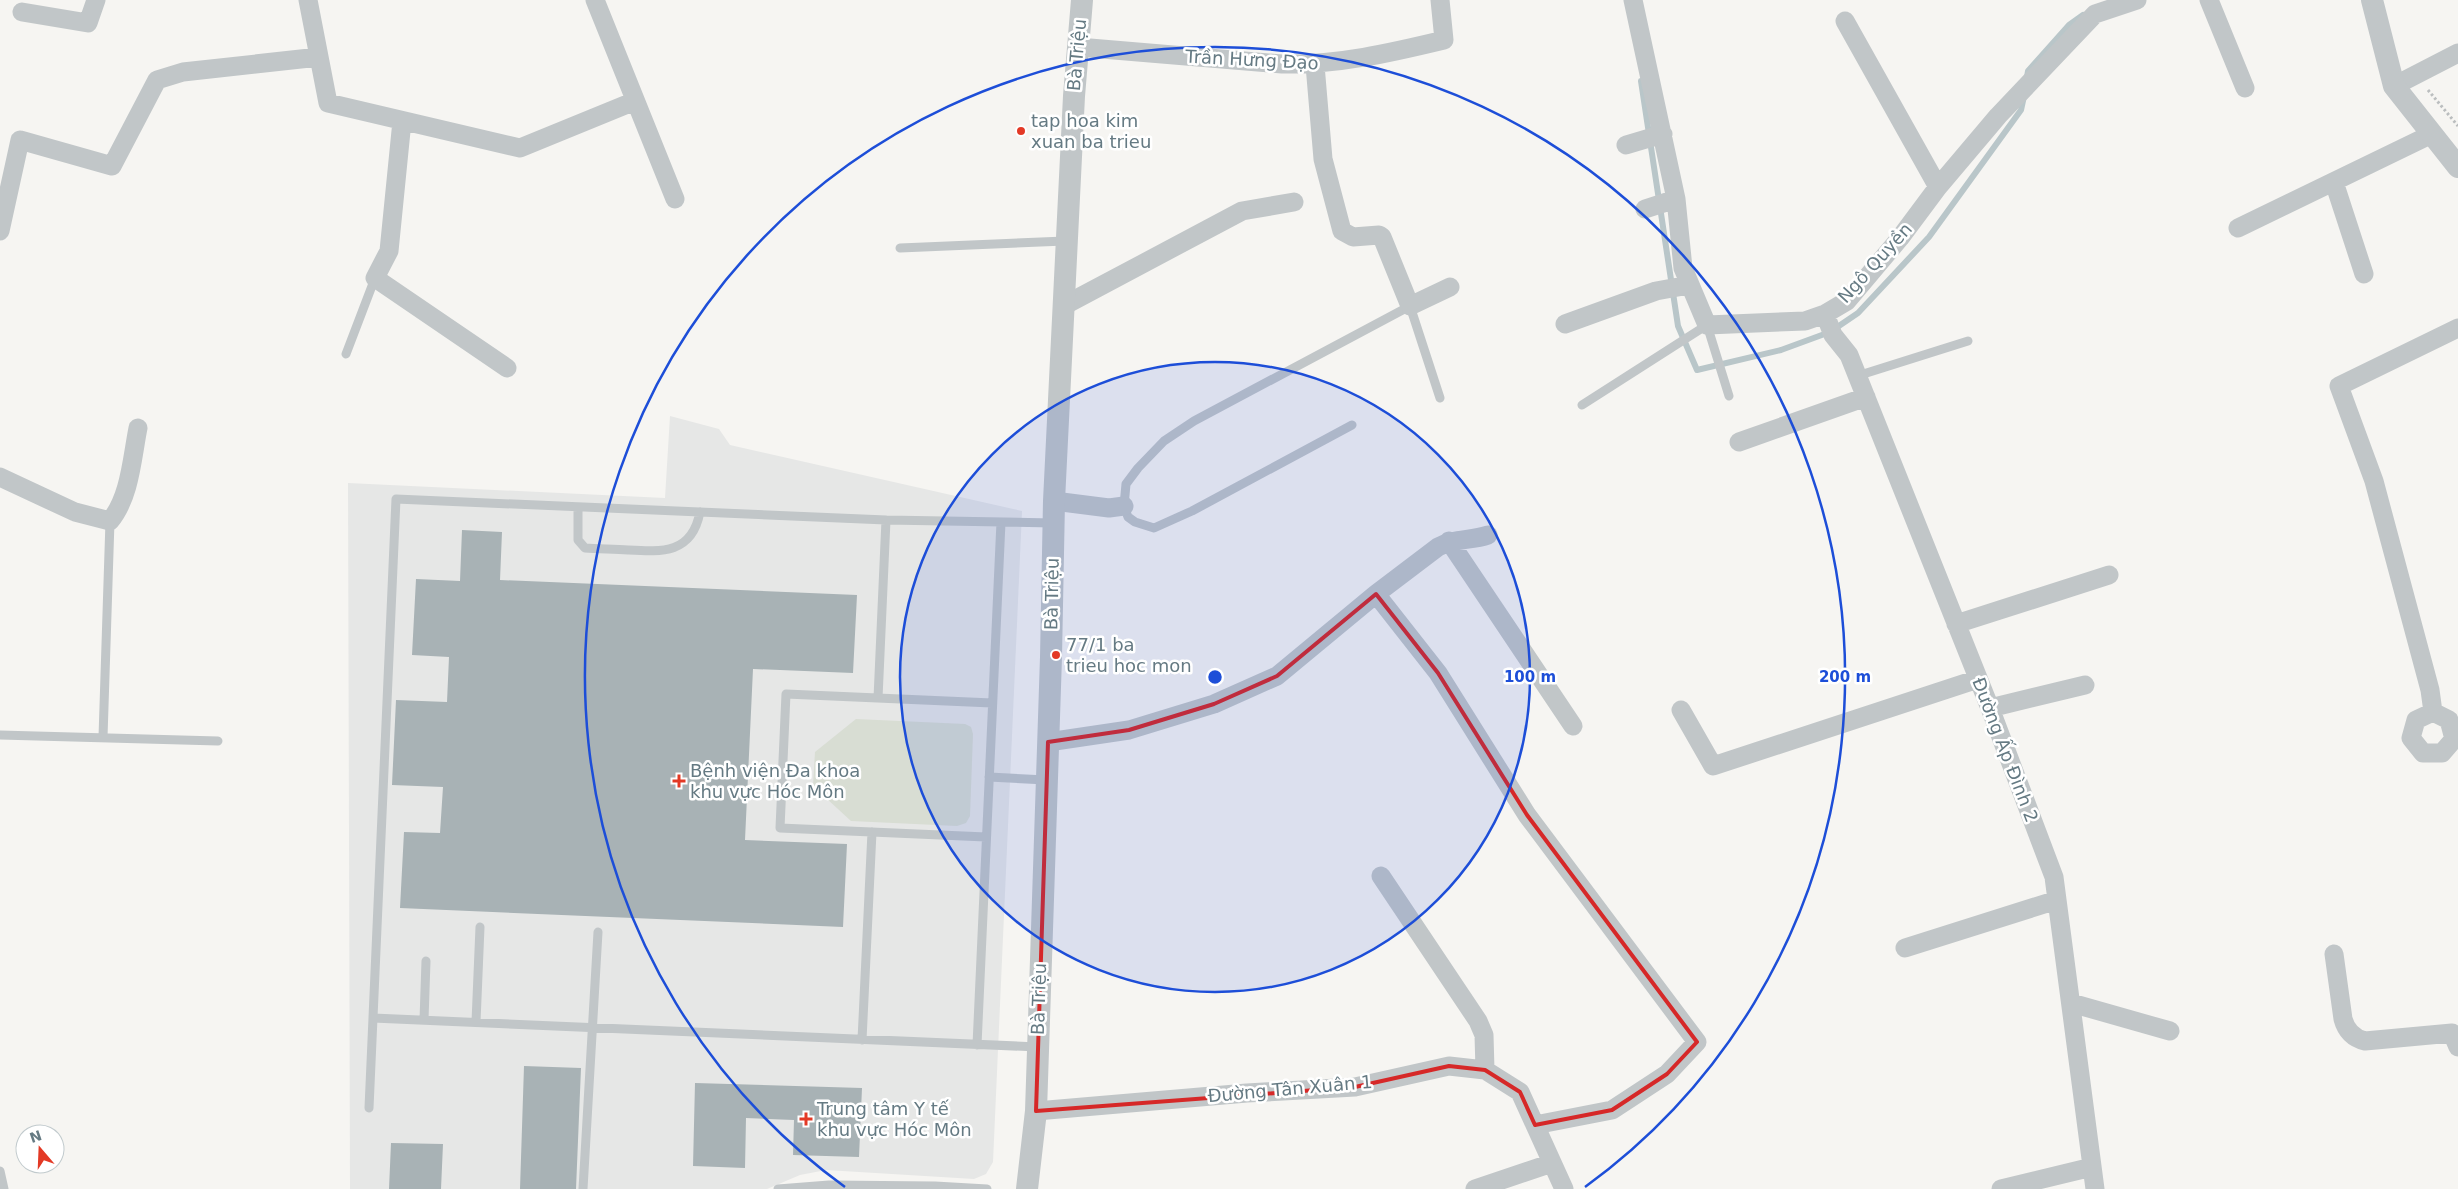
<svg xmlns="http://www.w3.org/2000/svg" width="2458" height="1189" font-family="'DejaVu Sans',sans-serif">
<rect width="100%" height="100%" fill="#f6f5f2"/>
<path fill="#e6e7e6" d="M670,416L719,429L730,445L1022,511L993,1162L986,1174L974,1179L826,1170L800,1175L767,1189H350L348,483L665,498Z"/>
<path fill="#d8ddd3" d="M856,719L965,724L971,727L973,734L970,816L966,823L957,826L851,821L813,786L815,752Z"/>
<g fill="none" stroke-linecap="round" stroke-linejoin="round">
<path stroke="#b9c6c9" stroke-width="6" d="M2027,77L2028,71L2069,25L2083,15
M1641,81L1678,326L1697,370L1781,350L1830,332L1858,313L1929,237L2021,110L2024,96"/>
</g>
<path fill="#a8b2b5" d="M462,530L502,532L500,580L857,595L853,673L753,669L745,840L847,844L843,927L400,908L404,832L440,833L443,787L392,785L396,700L447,702L449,657L412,655L416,579L460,581Z
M524,1066L581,1068L576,1189H520Z
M695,1083L862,1088L859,1157L793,1155L794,1120L746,1118L745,1168L693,1166Z
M391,1143L443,1144L441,1189H389Z"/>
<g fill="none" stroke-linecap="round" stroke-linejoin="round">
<path stroke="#bbbebf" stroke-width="3" stroke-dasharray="2.5 2.5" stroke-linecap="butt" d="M2428,90L2458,126"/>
<path stroke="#c1c6c8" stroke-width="9" d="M900,248L1065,241
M346,354L375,278
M1857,376L1968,341
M1582,405L1707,325L1729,396
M1352,425L1192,511L1154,528L1135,522L1128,517L1124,506L1126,484L1138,468L1164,441L1194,421L1410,306L1440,398
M578,507V540L585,548C599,549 614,549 628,550C662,552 692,554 700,512
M878,698L886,520
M0,735L218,741
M103,737L110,521
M989,777L1046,780
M986,837L780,828L786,694L992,703
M373,1018L1038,1047
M424,1020L426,961
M476,1022L480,927
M862,1040L872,832
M977,1045L1001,522
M369,1108L396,499L886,520L1053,523
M0,1171L4,1189
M583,1189L598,932
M778,1189L829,1185L935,1186L987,1189"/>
<path stroke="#c1c6c8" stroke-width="19" d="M308,0L328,103L520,148L635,101
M595,0L675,199
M1633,0L1676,199L1683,268L1707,325L1805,321L1825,314L1847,301L1900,238L1938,187L1998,116L2095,14L2137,0
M2209,0L2245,88
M22,12L88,23L96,0
M1845,21L1938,187
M1078,47L1282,64C1338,65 1390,53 1444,40L1440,0
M1315,65L1323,159L1342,231L1353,237L1379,235L1382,237L1410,306L1450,287
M2394,86L2458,53
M402,121L389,251L375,278L507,368
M1626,145L1663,134
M2334,182L2364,274
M1645,209L1676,199
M2238,228L2432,134
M0,231L20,140L112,166L157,80L183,72L319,57
M1065,305L1242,211L1294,202
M1825,314L1833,335L1849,355L1990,708L2054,877L2095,1189
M1565,324L1656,291L1689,285
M1739,442L1866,397
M0,477L75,512L110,521C130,497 132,458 138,428
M1054,501L1109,508L1124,506
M1449,541L1573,726
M1376,594L1438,547C1454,538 1471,541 1488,535
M1956,624L2109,575
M1990,708L2085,685
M1681,710L1713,766L1978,679
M2433,712L2430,690L2374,481L2339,386L2458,328
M2433,712L2449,720L2454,739L2442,753H2423L2411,738L2416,720Z
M1048,742L1129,730L1214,704L1277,676L1376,594L1438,673L1527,815L1697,1042L1667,1074L1612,1110L1535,1125
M1381,876L1478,1021L1484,1035L1485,1070
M1905,948L2057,900
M2334,954L2343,1019C2346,1030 2353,1038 2365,1041L2452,1033L2458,1047
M2071,1003L2170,1031
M1036,1111L1247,1093L1355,1087L1449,1066L1485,1070L1520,1092L1564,1189
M1475,1189L1552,1163
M2001,1189L2092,1167"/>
<path stroke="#c1c6c8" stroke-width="22" d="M2372,0L2394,86L2458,167
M1027,1189L1036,1111L1051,657L1054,501L1074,96L1082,0"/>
</g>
<path fill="none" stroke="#d62828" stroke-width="4" stroke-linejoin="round" d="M1376,594L1438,673L1527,815L1697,1042L1667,1074L1612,1110L1535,1125L1520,1092L1485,1070L1449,1066L1355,1087L1036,1111L1048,742L1129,730L1214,704L1277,676Z"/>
<circle cx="1215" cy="677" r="315" fill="#1d4ed8" fill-opacity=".12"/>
<g fill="none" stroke="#1d4ed8" stroke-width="2.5">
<circle cx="1215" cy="677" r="315"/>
<path d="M845 1187A630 630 0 1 1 1585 1187"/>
</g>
<g fill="#e33925" stroke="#fff" stroke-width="2">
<circle cx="1021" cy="131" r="5"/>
<circle cx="1056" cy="655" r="5"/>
<path d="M676.5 773.5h5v5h5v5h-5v5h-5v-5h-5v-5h5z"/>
<path d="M803.5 1111.5h5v5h5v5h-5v5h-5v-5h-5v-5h5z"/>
</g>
<g text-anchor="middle" stroke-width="5" stroke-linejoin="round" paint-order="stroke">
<g font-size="18" fill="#657a83" stroke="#fff">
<text transform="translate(1077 55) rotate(-85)" y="6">Bà Triệu</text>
<text transform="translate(1252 60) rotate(3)" y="6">Trần Hưng Đạo</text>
<text transform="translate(1875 263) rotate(-48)" y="6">Ngô Quyền</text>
<text transform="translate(1052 594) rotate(-89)" y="6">Bà Triệu</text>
<text transform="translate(2005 750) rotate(69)" y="6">Đường Ấp Đình 2</text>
<text transform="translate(1039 999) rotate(-88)" y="6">Bà Triệu</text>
<text transform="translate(1290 1089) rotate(-5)" y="6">Đường Tân Xuân 1</text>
</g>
<g font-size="18" fill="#657a83" stroke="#fff" text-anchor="start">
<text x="1031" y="127">tap hoa kim<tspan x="1031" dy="21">xuan ba trieu</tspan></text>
<text x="1066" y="651">77/1 ba<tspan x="1066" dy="21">trieu hoc mon</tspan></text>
<text x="690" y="777">Bệnh viện Đa khoa<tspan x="690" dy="21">khu vực Hóc Môn</tspan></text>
<text x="817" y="1115">Trung tâm Y tế<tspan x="817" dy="21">khu vực Hóc Môn</tspan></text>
</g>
</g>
<circle cx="1215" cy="677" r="8" fill="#1d4ed8" stroke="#fff" stroke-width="2.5"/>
<g font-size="15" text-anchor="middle" font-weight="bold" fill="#1d4ed8" stroke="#fff" stroke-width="5" stroke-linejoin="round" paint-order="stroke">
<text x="1530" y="682">100 m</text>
<text x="1845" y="682">200 m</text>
</g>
<g transform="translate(40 1149) rotate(341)"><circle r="24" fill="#ffffff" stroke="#c1cacd"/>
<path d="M0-4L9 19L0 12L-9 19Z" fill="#e33925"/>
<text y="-8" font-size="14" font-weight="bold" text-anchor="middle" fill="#657a83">N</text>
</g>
</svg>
